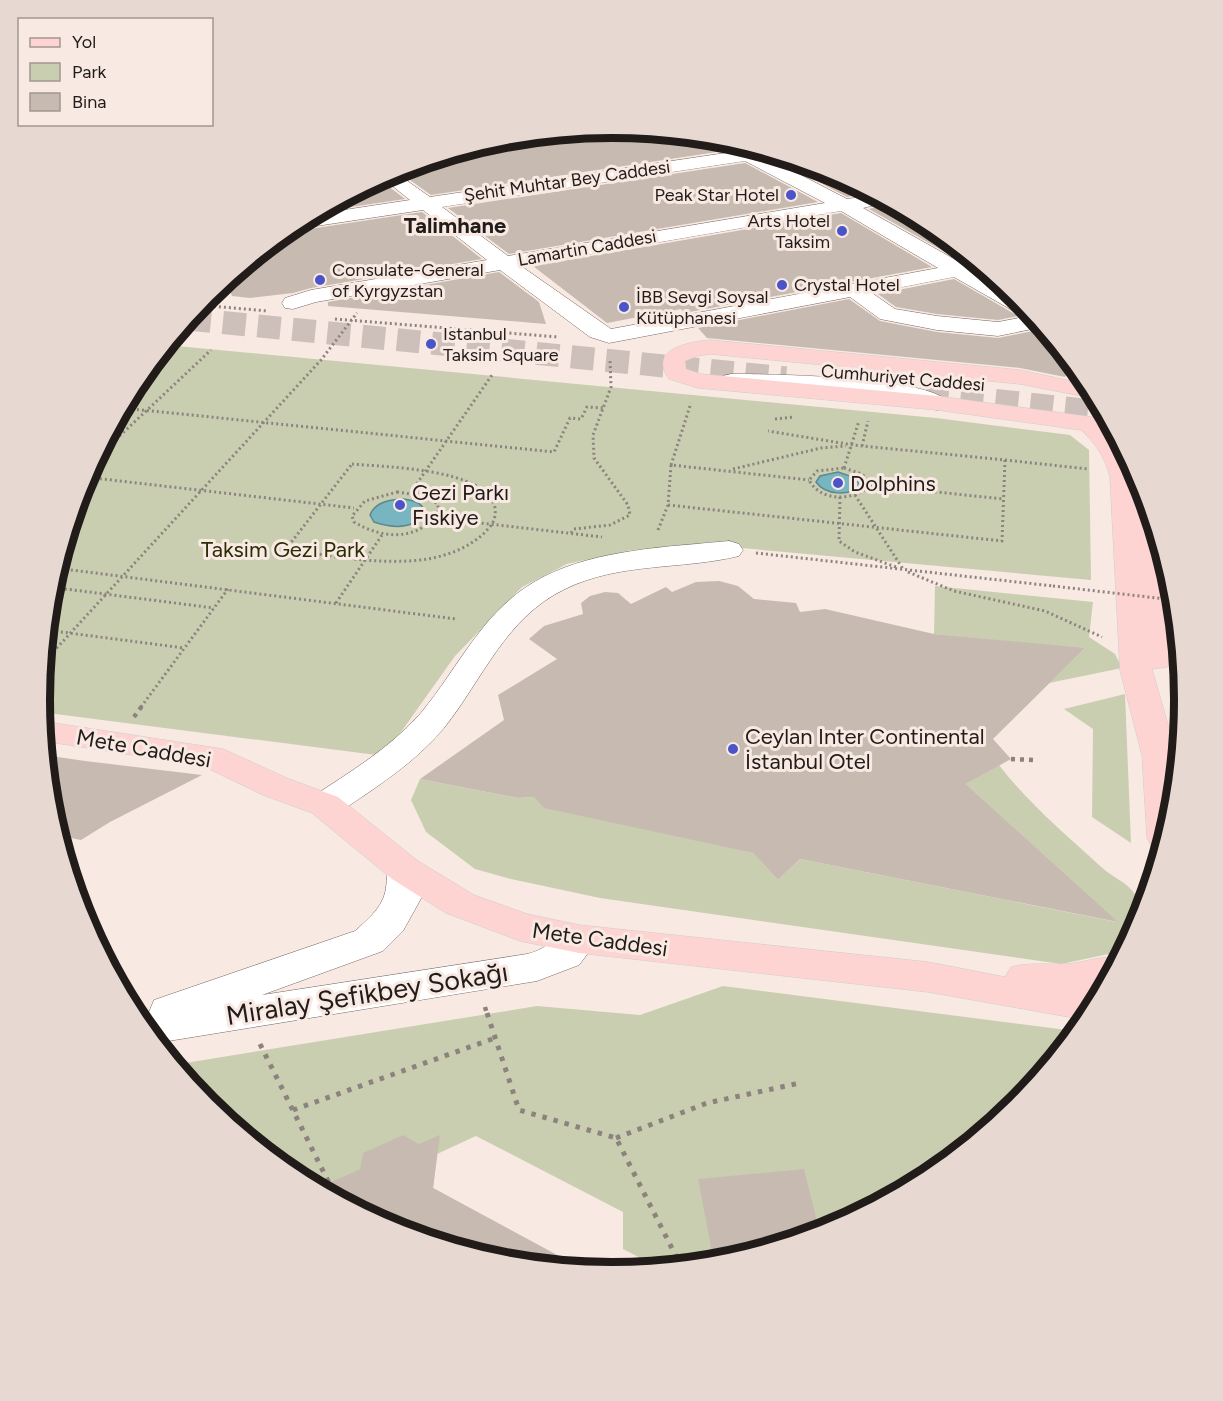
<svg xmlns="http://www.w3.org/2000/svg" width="1223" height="1401" font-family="Figtree,sans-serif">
<rect width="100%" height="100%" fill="#f8e9e2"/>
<path fill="#caceb0" d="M166,345L936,418L1070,435L1089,450L1091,580L708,545L631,550L567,564L522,587L455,656L384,756L40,712L39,700C43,664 42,623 51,587C72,498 108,416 166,345Z
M935,586L1093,602L1089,637L1115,654L1122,668L1049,683L1084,649L934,634Z
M1125,694L1131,843L1092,817L1093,729L1064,709Z
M999,765C1028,803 1064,833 1099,865C1120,884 1132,881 1143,910L1123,951L1061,964L600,898L511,879L475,869L426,832L411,800L420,779L518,798L534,797L753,853L778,880L800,859L1117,922L966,784Z
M723,986L1067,1030L1074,1035L1016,1106L929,1177L830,1230L723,1262L660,1268L623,1249V1212L476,1136L437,1154L433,1188L583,1270L499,1262L392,1229L293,1176L206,1105L173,1065L537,1006L640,1015Z"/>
<path fill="#77b6c0" stroke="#5d888e" stroke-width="1.5" d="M838,472L856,478L860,485C850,497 825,495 816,482L820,476Z
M402,499C412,500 423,502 425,513C413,530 392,528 374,522L370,515C375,502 389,500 402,499Z"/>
<path fill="#c7bbb1" d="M612,128L724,139L739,144L734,145L730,150L431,195L396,170L472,147Z
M776,155L831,172L871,193L847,197L772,157Z
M745,163L818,202L509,254L448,208Z
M379,179L405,199L317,212L372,182Z
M890,203L930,225L972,259L961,261L869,209Z
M422,212L482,259L311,288L293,293L250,298L232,296L226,280L289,229L296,231Z
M841,213L932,267L684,313L681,309L607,323L533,266Z
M499,272L539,302L546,324L328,306V302Z
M954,279L1018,316L998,320L937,314L896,307L878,294Z
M849,299L880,321L937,332L998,338L1043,329L1074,365L1065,377L1020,368L707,338L698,328Z
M719,581L738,586L754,599L796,603L800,612L825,609L934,634L1085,648L993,739L1011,759L966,784L1118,922L800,859L778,880L753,853L544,808L534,797L518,798L420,779L504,720L498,695L557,659L529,639L544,626L583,614L581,603L590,596L605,592L618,593L631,604L666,587L672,592L696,582Z
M44,755L85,761L202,775L110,822L81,840L57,835L50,812Z
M403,1135L419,1144L440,1135L433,1188L587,1271L499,1262L392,1229L316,1189L360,1169L363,1153Z
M804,1169L820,1233L714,1263L698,1179Z"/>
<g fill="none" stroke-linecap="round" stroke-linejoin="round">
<path stroke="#cdc0ba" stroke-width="23" stroke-dasharray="23 12" stroke-linecap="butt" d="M188,319L786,378
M891,389L1103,412"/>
<g stroke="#746761" stroke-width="1">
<path id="minor" d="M740,146L774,154L766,157L847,199L874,195L888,202L863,208L961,263L974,261L986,271L977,273L1017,296L1042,327L998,336L937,330L880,319L850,297L609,343L590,337L500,270L316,302L293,309L285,308L282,303L285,298L311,290L487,260L423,210L296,229L290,227L311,215L410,200L381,177L393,171L430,197L732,152L734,147ZM745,161L825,203L508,256L442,207ZM841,211L938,268L611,329L521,266ZM954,277L1024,317L998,322L937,316L895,309L872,293Z
M731,374C767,374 931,376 949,403L946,408L937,410L861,394L723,386L719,381L723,376Z
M729,541L739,544L743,550L739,556C682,570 620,562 565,589C505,618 483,679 444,728C415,763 375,788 338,813L325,817L312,813L307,805L312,797C350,772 390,748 420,714C461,665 483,608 543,577C598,549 668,547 729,541Z
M405,857L418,861L424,870L423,895L403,931L383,951L262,995L527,954C559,947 559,919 593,929L599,939L579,965L537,981L156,1043L135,1018L134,1016L149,1012L154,1000L355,931C366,921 381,909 385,893C388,881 385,872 392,861Z"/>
</g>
<g stroke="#cecdcc" stroke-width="1">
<path id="major" d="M710,340L1020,370L1089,385L1097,399L1020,384L710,354L697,356L685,361L686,369L701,374L937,396L1107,419L1134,470L1139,512L1148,507L1168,571L1172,660L1167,667L1152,669L1168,725L1175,733L1178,765L1173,813L1162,849L1152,847L1147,838L1142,755L1120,670L1110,477C1105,457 1096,444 1081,430L937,410L698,388L669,379C648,349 688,342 710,340Z
M41,721L223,749L289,779L338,797L418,861L474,895L527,914L579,925L928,962L1005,977L1011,967C1030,962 1047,965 1067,964C1084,963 1103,954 1119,959L1104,988L1091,990L1101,993L1086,1020L928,992L579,953L520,941L446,913L392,879L312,813L263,795L203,766L43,741Z"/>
</g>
<path stroke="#8d837e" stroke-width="3" stroke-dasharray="2 3" stroke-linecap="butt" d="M199,305L268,311
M335,319L558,337
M122,408L554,452L570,418L581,419L587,407L603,408
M775,419L794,417
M862,446L868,421
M94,460L211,350
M1005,460L1088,469
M352,464C383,467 488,468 495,508C496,516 494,523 488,529C473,546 450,555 428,559C381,566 332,556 286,549Z
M671,465L691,403
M844,468L862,474L870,483L869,487C851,501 821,502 809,480L817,471Z
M844,468L859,421
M733,469L821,448L846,446
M85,477L354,508
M870,485L1003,499
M397,492L425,496L438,504V515C414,541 383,539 354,522L352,516L365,501Z
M411,492L492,375
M855,495L903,569
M840,497L839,541L855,552L896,567
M668,505L1002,541L1005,460L853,445L768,431
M437,518L602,537
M658,530L668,505L671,465L809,480
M571,533L574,529L610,525L630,515L628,505L594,458L593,435L611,387L610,360
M756,553L1053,586
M56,568L456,619
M908,572L954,591L1045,611L1102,637
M50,587L214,608
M336,603L382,535
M46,630L184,648
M43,663L321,360L357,313
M141,707L228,589"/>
<path stroke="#8d837e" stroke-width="4.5" stroke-dasharray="4 5" stroke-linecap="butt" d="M134,717L142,706
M1011,759L1033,760
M485,1007L487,1014"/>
<path stroke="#8d837e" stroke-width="5" stroke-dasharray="4.5 7" stroke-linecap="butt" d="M487,1013L519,1110L616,1138L681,1266
M260,1044L329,1183
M293,1110L495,1038
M616,1138L707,1103L800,1083"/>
<use href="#minor" fill="#fff" fill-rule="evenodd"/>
<use href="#major" fill="#fdd4d2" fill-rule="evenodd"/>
<path stroke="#8d837e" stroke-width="3" stroke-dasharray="2 3" stroke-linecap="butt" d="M1053,586L1174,600"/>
</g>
<g fill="#4b53c8" stroke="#f8e9e2" stroke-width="2">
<circle cx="791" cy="195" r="6"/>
<circle cx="842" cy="231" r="6"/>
<circle cx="320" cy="280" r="6"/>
<circle cx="782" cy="285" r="6"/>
<circle cx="624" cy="307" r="6"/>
<circle cx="431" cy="344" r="6"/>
<circle cx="838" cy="483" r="6"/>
<circle cx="400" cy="505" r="6"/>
<circle cx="733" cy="749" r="6"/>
</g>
<g text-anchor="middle" stroke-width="6" stroke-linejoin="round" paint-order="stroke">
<g font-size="18" fill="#211b19" stroke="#f8e9e2">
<text transform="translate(567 181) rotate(-8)" y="6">Şehit Muhtar Bey Caddesi</text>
<text transform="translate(587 248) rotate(-10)" y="6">Lamartin Caddesi</text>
<text transform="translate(903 378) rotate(5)" y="6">Cumhuriyet Caddesi</text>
</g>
<g font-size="18" fill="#211b19" stroke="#f8e9e2" text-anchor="start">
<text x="779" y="201" text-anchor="end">Peak Star Hotel</text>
<text x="830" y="227" text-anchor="end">Arts Hotel<tspan x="830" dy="21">Taksim</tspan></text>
<text x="332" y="276">Consulate-General<tspan x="332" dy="21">of Kyrgyzstan</tspan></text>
<text x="794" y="291">Crystal Hotel</text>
<text x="636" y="303">İBB Sevgi Soysal<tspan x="636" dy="21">Kütüphanesi</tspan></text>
<text x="443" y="340">Istanbul<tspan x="443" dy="21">Taksim Square</tspan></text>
</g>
<g font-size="22" font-weight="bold" fill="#211b19" stroke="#f8e9e2">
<text x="455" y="233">Talimhane</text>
</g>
<g font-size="22" fill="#211b19" stroke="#f8e9e2" text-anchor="start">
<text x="850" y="491">Dolphins</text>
<text x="412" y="500">Gezi Parkı<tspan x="412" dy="25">Fıskiye</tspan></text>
<text x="745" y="744">Ceylan Inter Continental<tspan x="745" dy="25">İstanbul Otel</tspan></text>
</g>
<g font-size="22" fill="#2b2d05" stroke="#f8e9e2">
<text x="283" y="557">Taksim Gezi Park</text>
</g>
<g font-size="22" fill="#211b19" stroke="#f8e9e2">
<text transform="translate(144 748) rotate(10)" y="8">Mete Caddesi</text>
<text transform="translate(600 939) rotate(8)" y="8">Mete Caddesi</text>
</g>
<g font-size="27" fill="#211b19" stroke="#f8e9e2">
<text transform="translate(367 994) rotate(-9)" y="9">Miralay Şefikbey Sokağı</text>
</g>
</g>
<path d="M0 0H1223V1401H0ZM50 700a562 562 0 1 1 1124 0a562 562 0 1 1-1124 0Z" fill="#e7d9d2" fill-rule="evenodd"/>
<path fill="none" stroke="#211b19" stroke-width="8" d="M50 700a562 562 0 1 1 1124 0a562 562 0 1 1-1124 0Z"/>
<rect x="18" y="18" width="195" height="108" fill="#f8e9e2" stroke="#a29792" stroke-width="1.5"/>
<rect x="30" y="38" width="30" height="9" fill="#fdd4d2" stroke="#a29792" stroke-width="1.5"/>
<text x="72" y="48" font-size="18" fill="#211b19">Yol</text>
<rect x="30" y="63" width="30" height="18" fill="#caceb0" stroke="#a29792" stroke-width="1.5"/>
<text x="72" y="78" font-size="18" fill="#211b19">Park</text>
<rect x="30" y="93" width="30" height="18" fill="#c7bbb1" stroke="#a29792" stroke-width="1.5"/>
<text x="72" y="108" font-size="18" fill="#211b19">Bina</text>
</svg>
